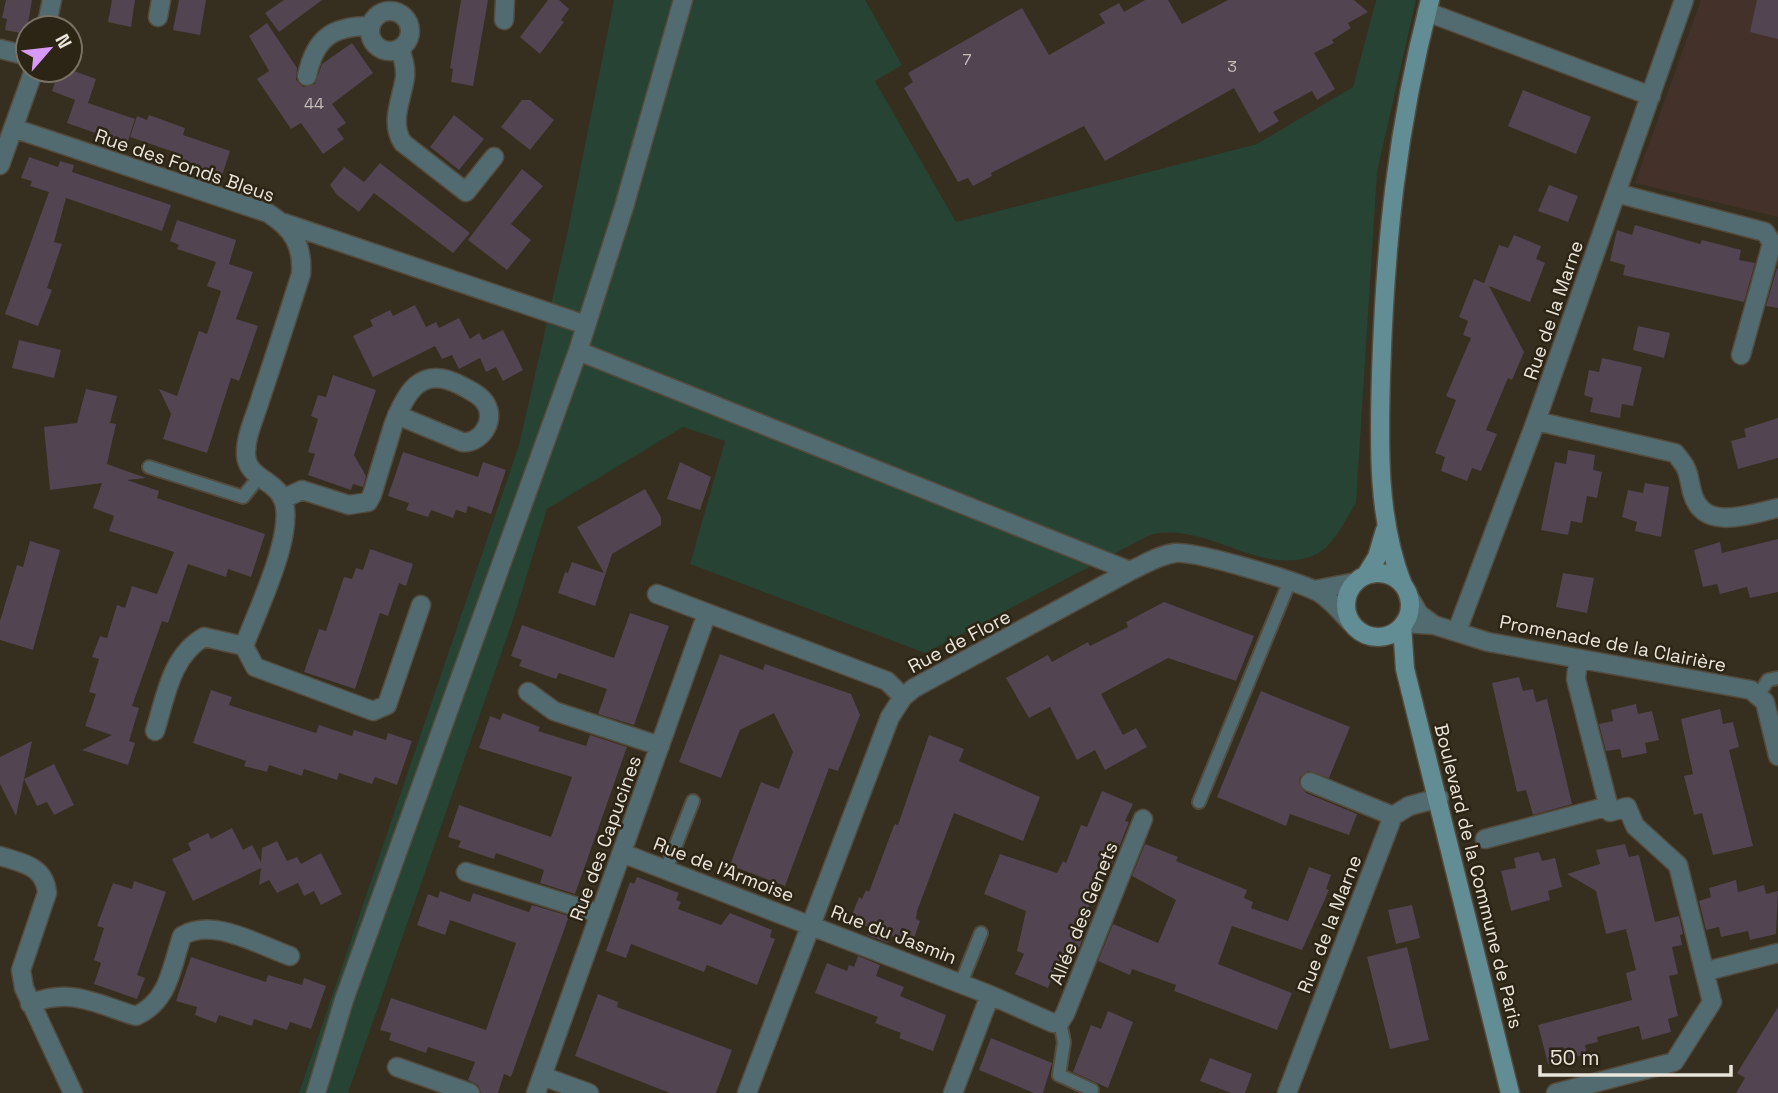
<svg xmlns="http://www.w3.org/2000/svg" width="1778" height="1093" font-family="'Space Grotesk',sans-serif">
<rect width="100%" height="100%" fill="#362e1f"/>
<path fill="#44322a" d="M1701,0H1778V217L1635,183Z"/>
<path fill="#264333" d="M614,0H865L902,65L875,81L956,222L1257,144L1353,87L1376,0H1416L1377,172L1356,503C1346,519 1334,545 1317,554C1262,580 1207,520 1150,535L925,653L690,564L725,441L683,427L547,509L514,617L348,1093H299L519,445L568,230Z"/>
<path fill="#524451" d="M6,0H32L26,34L5,30L7,19L2,18Z
M112,0H135L131,27L108,22Z
M179,0H206L200,35L173,30Z
M284,0H322L279,32L265,13Z
M461,0H488L473,86L451,82L453,69L450,68Z
M548,0H559L569,9L561,20L564,22L540,54L520,37Z
M1145,0H1168L1182,24L1228,0H1354L1368,12L1348,23L1351,28L1332,40L1334,43L1314,53L1335,89L1317,100L1312,91L1273,112L1279,121L1259,133L1234,88L1105,161L1084,126L991,173L992,176L973,186L968,178L958,182L904,88L913,82L908,73L1022,8L1049,55L1105,23L1099,14L1119,3L1124,12Z
M1757,0H1778V39L1750,32Z
M267,23L297,68L296,80L303,87L315,84L322,64L352,43L373,73L332,104L346,123L337,129L344,139L323,154L301,123L291,129L257,79L269,71L249,36Z
M59,70H71L96,79L88,103L135,119L127,144L67,123L75,100L52,91Z
M1523,90L1591,117L1576,154L1508,126Z
M522,100H530L554,120L530,150L501,127Z
M149,115L185,128L183,135L230,151L222,176L174,160L177,153L130,137L137,116L147,120Z
M454,115L484,139L459,170L430,147Z
M29,157L58,167L60,161L74,165L72,172L171,205L162,231L66,198L54,242L62,244L47,288L52,290L38,326L5,314L49,192L30,186L32,181L21,178Z
M380,163L470,233L453,253L374,193L359,212L337,195L330,185L344,167L364,182Z
M522,169L543,186L511,224L531,240L507,270L468,240Z
M1549,185L1578,196L1568,222L1538,211Z
M177,220L236,240L229,264L253,272L236,319L258,326L239,381L231,378L207,453L163,439L171,414L159,389L177,396L199,331L207,334L221,291L207,286L216,262L177,249L179,245L170,241Z
M1635,225L1700,244L1702,240L1741,250L1739,260L1755,263L1744,302L1623,275L1625,265L1610,261L1617,230L1632,235Z
M1514,235L1541,246L1536,259L1545,263L1530,302L1489,286L1524,352L1512,380L1508,378L1486,430L1497,434L1481,471L1472,468L1467,481L1441,471L1445,457L1435,453L1456,400L1446,396L1471,338L1463,335L1468,321L1459,317L1474,279L1484,283L1499,245L1508,248Z
M1777,268L1778,269V308L1766,306Z
M415,305L426,327L436,322L439,328L459,318L470,339L479,333L483,340L503,330L523,370L503,381L496,367L486,372L480,358L459,369L452,355L442,359L435,346L373,377L353,336L373,326L370,320L390,310L393,316Z
M1638,326L1670,333L1664,358L1633,350Z
M19,340L61,350L54,378L12,368Z
M1602,358L1642,367L1633,406L1622,404L1620,418L1590,412L1593,398L1584,395L1589,370L1599,372Z
M333,375L376,390L354,455L366,476L363,487L353,484L351,490L308,475L315,454L308,452L318,419L311,416L318,395L326,397Z
M86,389L117,396L110,423L116,424L107,464L146,478L127,480L159,491L157,498L265,534L251,577L228,569L226,577L188,564L168,623L162,621L132,706L139,708L129,741L135,743L128,765L82,750L112,735L85,726L96,694L89,692L99,659L92,657L100,636L107,638L117,605L125,608L132,586L157,594L174,552L109,531L114,516L93,508L102,483L50,490L44,427L77,423Z
M1778,418V458L1738,469L1731,441L1746,437L1744,429Z
M1568,450L1595,455L1593,470L1602,472L1597,498L1587,496L1582,523L1571,521L1568,535L1541,530L1555,462L1566,464Z
M403,452L478,477L483,462L506,470L491,514L468,506L466,513L456,510L453,518L431,510L428,517L406,510L409,503L388,496Z
M680,462L711,477L700,510L667,499Z
M1645,483L1669,487L1661,537L1635,531L1637,522L1622,517L1628,490L1643,493Z
M645,489L661,517V525L612,554L595,606L558,593L565,572L568,573L572,562L604,573L577,527Z
M1778,539V592L1750,598L1747,587L1720,594L1717,584L1703,587L1694,550L1720,542L1722,553Z
M30,541L60,550L33,650L0,640V621L17,565L23,567Z
M370,549L413,564L406,586L399,583L388,616L380,613L355,689L304,672L319,629L326,631L344,577L352,579L356,568L363,570Z
M1563,573L1594,578L1587,613L1556,607Z
M1164,602L1254,636L1236,681L1168,658L1101,694L1123,735L1136,728L1147,747L1105,770L1095,750L1077,760L1050,707L1029,718L1006,678L1048,655L1052,662L1088,642L1090,646L1128,627L1126,622Z
M630,613L669,626L634,725L598,714L607,689L559,673L556,679L519,666L522,660L511,656L522,625L614,658Z
M720,654L763,670L765,664L851,694L860,715L838,771L829,768L785,886L730,865L761,782L779,789L793,752L774,713L740,730L721,778L679,762Z
M1519,677L1523,691L1533,689L1536,702L1547,699L1572,804L1533,815L1526,790L1517,792L1492,683Z
M211,690L232,697L229,705L316,733L319,725L352,736L354,730L386,740L388,733L412,741L397,785L375,777L372,784L339,773L337,780L304,769L302,776L269,765L267,772L244,766L246,761L193,743Z
M1261,691L1350,727L1329,778L1308,771L1300,777L1299,783L1306,793L1357,814L1349,835L1290,814L1286,826L1217,797Z
M1636,704L1638,714L1652,711L1659,740L1645,743L1647,753L1622,758L1620,749L1606,751L1599,724L1613,721L1611,710Z
M1720,709L1723,724L1733,722L1739,747L1729,750L1753,846L1713,855L1702,813L1694,815L1684,776L1693,774L1681,719Z
M503,713L540,727L538,731L586,746L590,735L627,747L575,894L540,883L544,870L496,853L494,859L458,847L461,841L448,837L459,805L551,837L572,777L479,748L490,716L500,720Z
M929,735L964,749L959,761L1040,797L1023,841L954,813L917,911L916,919L920,921L912,944L891,936L888,943L867,935L870,928L850,920L859,897L862,899L866,890L869,892L893,828L895,824L898,825Z
M32,741L24,779L54,764L74,805L54,815L47,802L37,806L24,779L16,816L0,784V757Z
M1102,791L1133,804L1125,821L1129,822L1112,865L1107,862L1086,913L1092,915L1077,953L1071,950L1063,970L1056,967L1048,988L1015,974L1024,954L1017,951L1026,911L984,894L1000,854L1057,873L1063,861L1066,863L1081,825L1087,827Z
M232,828L243,850L252,845L261,862L262,848L277,841L287,861L297,857L301,864L321,853L342,894L321,905L314,891L304,896L298,883L277,893L269,880L259,885L261,868L193,901L172,859L191,850L188,843L208,833L211,839Z
M1145,844L1178,857L1176,861L1247,890L1244,898L1253,902L1251,908L1288,921L1309,867L1331,875L1326,889L1329,890L1302,950L1232,926L1218,964L1292,993L1277,1030L1174,991L1176,985L1132,969L1130,975L1098,961L1113,924L1158,943L1176,900L1132,876Z
M1625,844L1629,857L1639,855L1655,922L1679,916L1683,934L1680,935L1682,945L1672,947L1678,974L1669,976L1678,1016L1668,1019L1671,1032L1642,1040L1639,1026L1597,1037L1598,1042L1585,1045L1587,1054L1548,1064L1538,1025L1632,1000L1626,973L1636,970L1626,929L1606,934L1596,891L1567,874L1600,864L1596,850Z
M1539,852L1542,861L1555,858L1562,887L1548,891L1550,900L1511,911L1501,871L1516,868L1514,858Z
M637,877L679,893L676,900L681,902L678,909L721,925L730,913L772,930L770,937L775,939L757,985L707,965L704,972L631,944L626,958L606,951L630,882L634,884Z
M1736,880L1738,892L1764,885L1766,894L1778,891L1776,934L1750,940L1748,931L1721,937L1719,927L1706,930L1699,901L1711,897L1709,888Z
M134,881L166,892L137,975L145,978L137,999L94,984L101,963L94,960L104,928L97,926L113,883L132,889Z
M440,891L470,902L473,893L529,912L532,905L569,916L511,1077L504,1074L498,1093H481L478,1085L468,1080L475,1062L428,1047L426,1053L389,1040L391,1033L380,1030L391,998L486,1030L516,943L450,920L445,935L417,925L428,894L438,898Z
M1412,905L1420,938L1396,944L1388,910Z
M1407,947L1429,1040L1390,1049L1367,957Z
M858,956L880,965L876,976L904,987L900,996L946,1015L933,1051L899,1038L901,1033L875,1023L878,1017L815,993L827,963L847,971L849,965L854,967Z
M191,957L266,982L268,975L302,985L304,978L326,986L311,1029L290,1022L287,1030L254,1019L252,1026L219,1015L216,1023L195,1015L197,1007L176,1001Z
M598,994L618,1002L617,1007L732,1050L716,1093H670L575,1056Z
M1778,1007V1093H1736L1745,1078L1737,1073Z
M1108,1011L1133,1022L1108,1088L1073,1072L1091,1025L1101,1029Z
M991,1038L1052,1063L1043,1093H1034L979,1070Z
M1210,1058L1252,1074L1245,1093H1231L1200,1081Z"/>
<g fill="none" stroke-linecap="round" stroke-linejoin="round">
<g stroke="#534b3d" stroke-width="16">
<path id="lane" d="M149,467L243,497L259,477
M1759,694L1768,680L1778,678
M1199,802L1289,583
M666,870L693,801
M961,983L981,933
M1060,1022L1064,1042L1059,1075L1092,1090"/>
</g>
<g stroke="#534b3d" stroke-width="21">
<path id="street" d="M370 31a20 20 0 1 1 40 0a20 20 0 1 1-40 0Z
M1427,12L1651,96
M158,17L161,0
M504,20L505,0
M46,28L52,0
M0,49L28,56
M400,49C403,58 406,67 405,77C402,99 389,123 403,143L466,192L494,157
M307,76C315,38 332,26 370,26
M13,128L268,213C293,229 303,245 301,274C288,315 275,356 261,397C256,415 245,436 246,455C247,476 270,479 280,494C301,523 256,613 244,646L204,637C171,656 166,696 155,731
M0,165L34,70
M1616,193L1765,232L1772,243L1741,355
M284,223L586,325
M578,351L1130,571
M1536,421L1675,453C1690,471 1687,471 1692,492C1703,533 1749,514 1778,508
M283,499L302,490L349,505L368,502L372,495L393,426C405,394 420,364 460,385C469,390 481,395 486,404C496,422 480,444 462,442L397,415
M1314,590L1356,582
M657,594L707,613
M1408,595L1419,614L1434,625
M1404,623L1434,625L1488,642L1751,690L1765,702L1778,756
M1457,631L1536,421L1684,0
M244,646L255,667L373,711L387,705L421,605
M528,692L554,711L660,746
M1310,782L1393,816
M1485,839L1609,806
M622,853L990,995L953,1093
M0,856C22,863 45,866 47,893L21,970L24,988L73,1093
M466,872L600,914
M1707,971L1778,953
M990,995L1053,1023L1060,1022L1065,1014L1143,819
M30,1004C71,987 96,1004 136,1016C169,1001 171,969 182,936C214,917 258,945 290,956
M397,1067L470,1093
M542,1076L589,1093
M316,1093L344,1000L578,351L624,207L683,0
M536,1093L707,613L887,681L903,697
M747,1093L890,717L903,697L914,688L1130,571C1145,564 1159,555 1175,553C1197,551 1300,582 1320,593C1332,601 1341,612 1351,623
M1287,1093L1393,816L1409,806L1439,798
M1556,1093L1674,1062L1712,1002L1678,865L1635,826L1627,807L1610,812L1576,679L1578,660"/>
</g>
<g stroke="#534b3d" stroke-width="21">
<path id="secondary" d="M1346 605a32 32 0 1 1 64 0a32 32 0 1 1-64 0Z
M1366,575L1377,557L1385,530
M1403,585C1377,520 1379,444 1381,375C1385,244 1397,127 1430,0
M1402,626L1405,669L1510,1093"/>
</g>
<use href="#lane" stroke="#526b70" stroke-width="12"/>
<use href="#street" stroke="#526b70" stroke-width="18"/>
<use href="#secondary" stroke="#638d95" stroke-width="18"/>
</g>
<g text-anchor="middle" stroke-width="5" stroke-linejoin="round" paint-order="stroke">
<g font-size="16" fill="#c4bdb8">
<text x="967" y="65">7</text>
<text x="1232" y="72">3</text>
<text x="314" y="109">44</text>
</g>
<g font-size="19" fill="#eae5db" stroke="#2c2415">
<text transform="translate(185 165) rotate(19)" y="7">Rue des Fonds Bleus</text>
<text transform="translate(1553 310) rotate(-71)" y="7">Rue de la Marne</text>
<text transform="translate(959 641) rotate(-28)" y="7">Rue de Flore</text>
<text transform="translate(1613 643) rotate(11)" y="7">Promenade de la Clairière</text>
<text transform="translate(605 838) rotate(-70)" y="7">Rue des Capucines</text>
<text transform="translate(724 869) rotate(21)" y="7">Rue de l’Armoise</text>
<text transform="translate(1479 876) rotate(76)" y="7">Boulevard de la Commune de Paris</text>
<text transform="translate(1083 913) rotate(-68)" y="7">Allée des Genets</text>
<text transform="translate(1329 924) rotate(-69)" y="7">Rue de la Marne</text>
<text transform="translate(894 934) rotate(21)" y="7">Rue du Jasmin</text>
</g>
</g>
<g transform="translate(49 49) rotate(62)"><circle r="33" fill="#2c2415" stroke="#787164" stroke-width="2"/>
<path d="M0-5L12 26L0 18L-12 26Z" fill="#d89af8"/>
<text y="-10" font-size="19" font-weight="bold" text-anchor="middle" fill="#eae5db">N</text>
</g>
<path d="M1540 1065v10h191v-10" fill="none" stroke="#eae5db" stroke-width="3.5"/>
<text x="1550" y="1065" font-size="21" fill="#eae5db" stroke="#2c2415" stroke-width="5" paint-order="stroke">50 m</text>
</svg>
